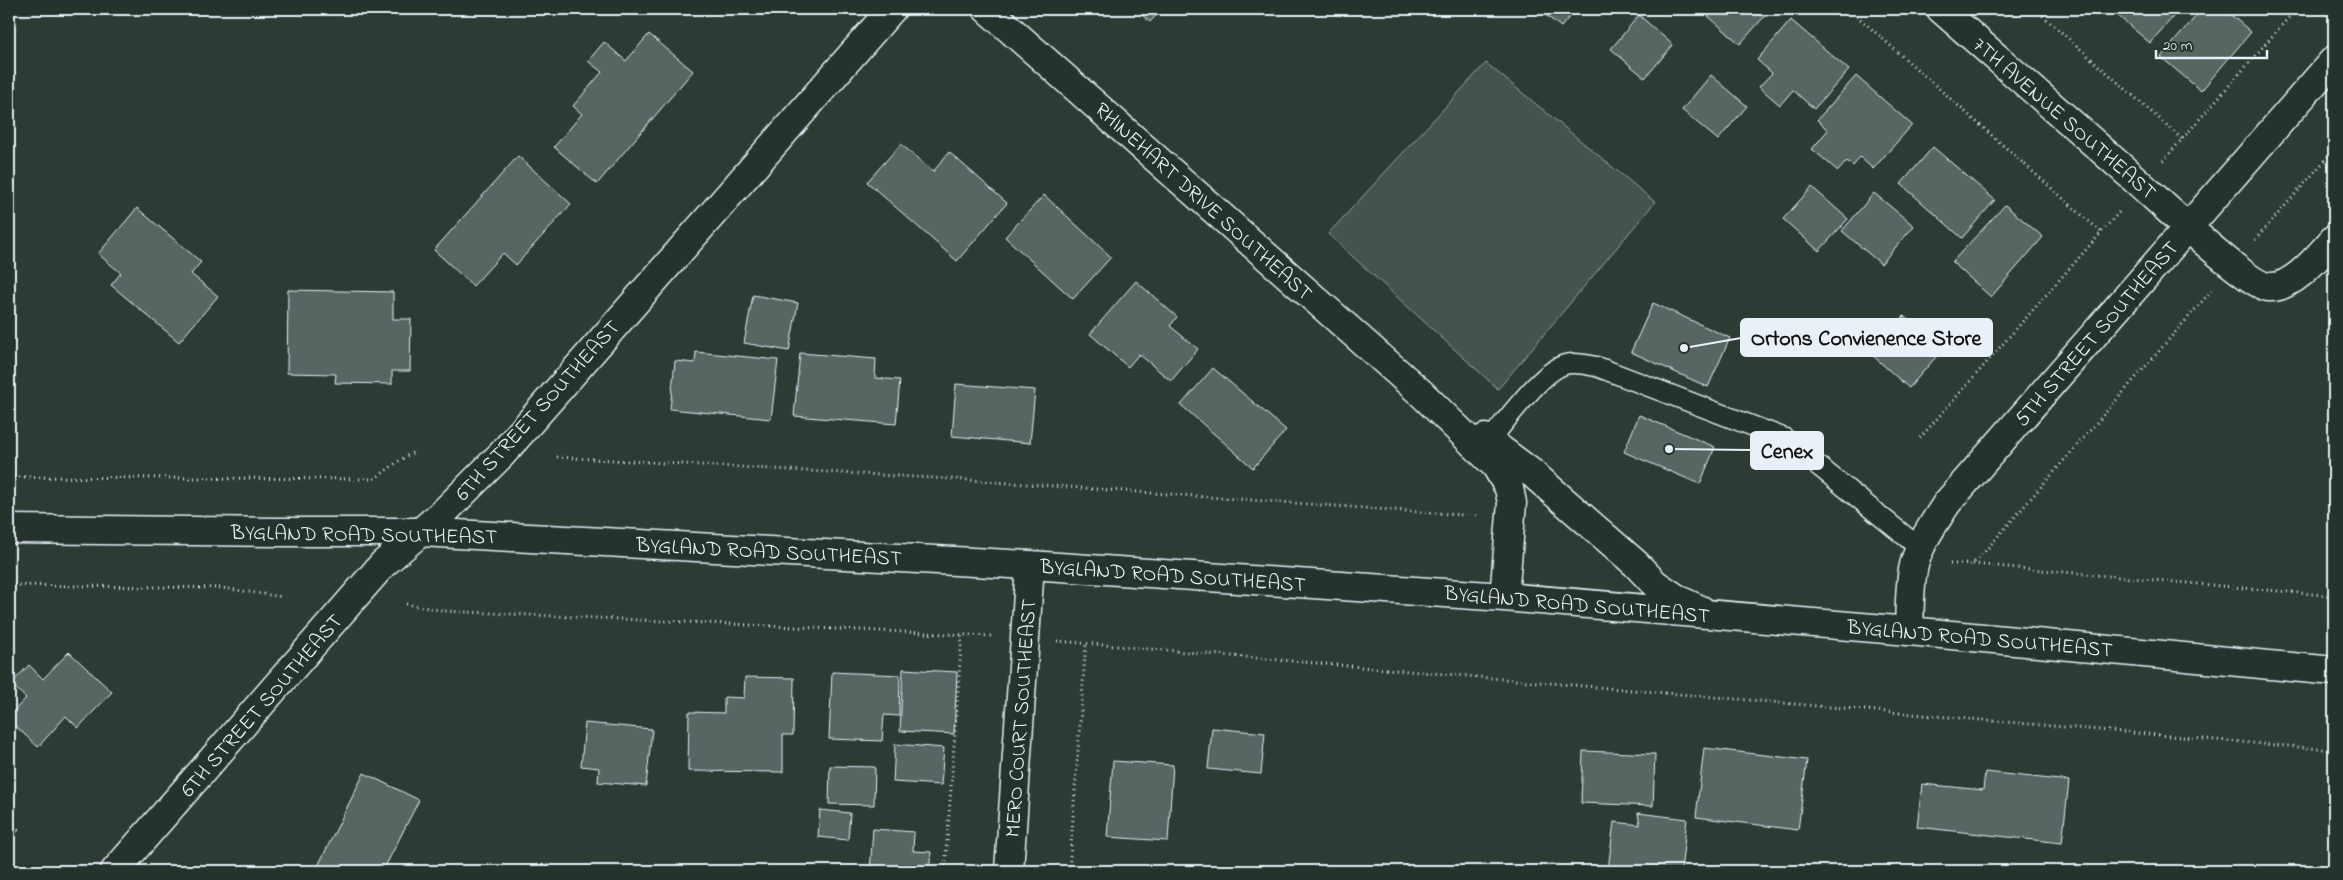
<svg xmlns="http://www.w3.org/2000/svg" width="2343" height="880" font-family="'Indie Flower',sans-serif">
<rect width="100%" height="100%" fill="#2e3b35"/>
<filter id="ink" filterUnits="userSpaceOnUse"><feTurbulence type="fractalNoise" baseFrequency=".02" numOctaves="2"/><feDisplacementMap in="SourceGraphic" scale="10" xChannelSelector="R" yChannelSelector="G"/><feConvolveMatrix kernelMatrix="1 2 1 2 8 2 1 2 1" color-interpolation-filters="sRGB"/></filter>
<g filter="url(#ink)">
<path fill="#45524e" stroke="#96a2a3" d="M1486,63L1655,202L1498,389L1328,234Z"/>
<path fill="#596563" stroke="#e8f1f8" d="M1135,9H1162L1150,22Z
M1538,9H1576L1561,27Z
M1700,9H1771L1740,44Z
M2110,9H2180L2150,43Z
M2202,9H2224L2251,32L2201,91L2161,57Z
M1639,15L1673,45L1645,78L1611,49Z
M1791,20L1849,70L1814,109L1793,90L1780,105L1759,87L1772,73L1757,60Z
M649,34L693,71L597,184L554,147L582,114L573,106L602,72L588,61L604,42L626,61Z
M1711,75L1747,106L1718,140L1682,110Z
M1856,76L1912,125L1873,169L1860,157L1853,166L1847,161L1838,171L1812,149L1828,130L1817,120Z
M901,144L933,172L949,152L1007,203L957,261L867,182Z
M1933,147L1995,200L1962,238L1901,184Z
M518,156L571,204L516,265L503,253L473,286L434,250Z
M1812,187L1848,219L1819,251L1783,219Z
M1874,193L1914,226L1881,264L1842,231Z
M1044,195L1111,257L1073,299L1005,237Z
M2005,205L2043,237L1991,297L1952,262Z
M137,208L201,262L191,274L218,296L179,342L111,285L121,273L98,254Z
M1136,281L1177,317L1170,326L1198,349L1171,381L1139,354L1128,367L1090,334Z
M288,290L393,292V319H411L410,371H392V384L335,383L336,374L287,373Z
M753,295L798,303L789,351L744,343Z
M1653,303L1730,338L1708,387L1631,352Z
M1904,316L1942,350L1909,388L1871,354Z
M696,352L778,360L771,419L670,409L675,361L695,363Z
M800,353L876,359L875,378L900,380L896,424L794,416Z
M1213,368L1286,430L1253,468L1181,405Z
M956,384L1035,390L1030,443L952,436Z
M1639,415L1715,447L1700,484L1624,452Z
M69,652L112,692L78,728L66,716L38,747L9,720V716L26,698L11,684L29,665L43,679Z
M903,669L957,672L954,734L900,731Z
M832,672L900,675L899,716L884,715L882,741L829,739Z
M745,677L794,678L793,735H783V772L688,771L689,712L724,713V697L744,698Z
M585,723L652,729L646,786L598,782L599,768L581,766Z
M1212,728L1265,733L1261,774L1208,769Z
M895,744L944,748L941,785L893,782Z
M1704,748L1807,760L1798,830L1696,817Z
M1583,751L1655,754L1653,806L1581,803Z
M1113,761L1173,765L1168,841L1107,837Z
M830,766L875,767L874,805L829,804Z
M1985,772L2069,781L2062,843L1917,827L1922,784L1983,790Z
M364,773L419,800L383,871H318L316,870Z
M820,810L850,813L848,840L818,837Z
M1638,813L1687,819L1681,871L1608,869L1614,822L1640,825Z
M9,821L19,830L9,841Z
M873,829L914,832L913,851L931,852L929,871H870Z"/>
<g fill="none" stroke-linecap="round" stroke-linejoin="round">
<g stroke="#e8f1f8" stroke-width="22">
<path id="lane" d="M1482,449C1501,429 1541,369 1567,364C1578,362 1588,365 1598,367L1784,438L1921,549"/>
</g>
<g stroke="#e8f1f8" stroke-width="31">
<path id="street" d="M1941,9C2007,67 2074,125 2140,184C2160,202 2249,286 2269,287C2293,289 2320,254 2334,239
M1909,631C1910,609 1909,586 1914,565C1920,542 1935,522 1947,503L2334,60
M115,871L383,564L445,511L502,454L892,9
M1009,871L1030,565"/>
</g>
<g stroke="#e8f1f8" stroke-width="31">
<path id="secondary" d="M987,9L1421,393L1496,466L1509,488L1512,503L1504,597
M1485,438L1533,474L1636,564L1655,584L1679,600L1701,610
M9,529L278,532H420L1030,565L1504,597L1909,631L2334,671"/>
</g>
<path stroke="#e8f1f8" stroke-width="3" stroke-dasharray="1 4" stroke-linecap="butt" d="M1849,9L2101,232
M2035,9L2182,139
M2163,161L2296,9
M2255,240L2334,150
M1920,438L2121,210
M557,457L969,480L1477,516
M9,477L373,479C388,471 399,458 415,452
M1950,564H1972L1980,557L2212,290
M1973,564L2334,596
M9,585L223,588L282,597
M406,604L445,611L991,636
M1057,641L2334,750
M945,871L962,634
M1069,871L1086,643"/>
<use href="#lane" stroke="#26332d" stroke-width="19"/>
<use href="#street" stroke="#26332d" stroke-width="28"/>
<use href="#secondary" stroke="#26332d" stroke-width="28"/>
</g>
</g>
<g text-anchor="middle" stroke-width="4" stroke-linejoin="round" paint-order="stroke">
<g font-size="21" fill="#e8f1f8" stroke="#26332d">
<text transform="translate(2065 118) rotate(41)" y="7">7TH AVENUE SOUTHEAST</text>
<text transform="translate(1204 201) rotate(42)" y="7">RHINEHART DRIVE SOUTHEAST</text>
<text transform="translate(2096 333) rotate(-49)" y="7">5TH STREET SOUTHEAST</text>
<text transform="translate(537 410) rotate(-48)" y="7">6TH STREET SOUTHEAST</text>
<text transform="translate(364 534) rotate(1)" y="7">BYGLAND ROAD SOUTHEAST</text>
<text transform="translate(769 551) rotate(3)" y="7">BYGLAND ROAD SOUTHEAST</text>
<text transform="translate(1173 575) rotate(4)" y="7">BYGLAND ROAD SOUTHEAST</text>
<text transform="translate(1577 604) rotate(5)" y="7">BYGLAND ROAD SOUTHEAST</text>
<text transform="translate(1980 638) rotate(5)" y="7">BYGLAND ROAD SOUTHEAST</text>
<text transform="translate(261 705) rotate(-49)" y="7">6TH STREET SOUTHEAST</text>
<text transform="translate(1020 718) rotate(-86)" y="7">MERO COURT SOUTHEAST</text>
</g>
</g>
<path fill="none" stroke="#e8f1f8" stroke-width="2" d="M1684 348L1741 338M1669 449L1751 450"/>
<g fill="#e8f1f8" stroke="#26332d" stroke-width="2">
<circle cx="1684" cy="348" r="5"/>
<circle cx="1669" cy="449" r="5"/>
</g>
<g fill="#e8f1f8" stroke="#e8f1f8" stroke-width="2">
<rect x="1741" y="319" width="251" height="37" rx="5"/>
<rect x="1751" y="432" width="72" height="37" rx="5"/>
</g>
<g font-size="22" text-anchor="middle" font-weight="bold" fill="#111">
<text x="1866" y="345">Ortons Convienence Store</text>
<text x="1787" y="458">Cenex</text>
</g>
<rect width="2343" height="880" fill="none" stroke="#26332d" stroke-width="30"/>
<rect x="15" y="15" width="2313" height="850" fill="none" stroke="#e8f1f8" stroke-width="2" filter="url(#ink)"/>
<path d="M2156 50v8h111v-8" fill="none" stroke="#e8f1f8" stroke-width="2.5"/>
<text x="2163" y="50" font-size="15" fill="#e8f1f8" stroke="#26332d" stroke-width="4" paint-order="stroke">20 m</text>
</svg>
